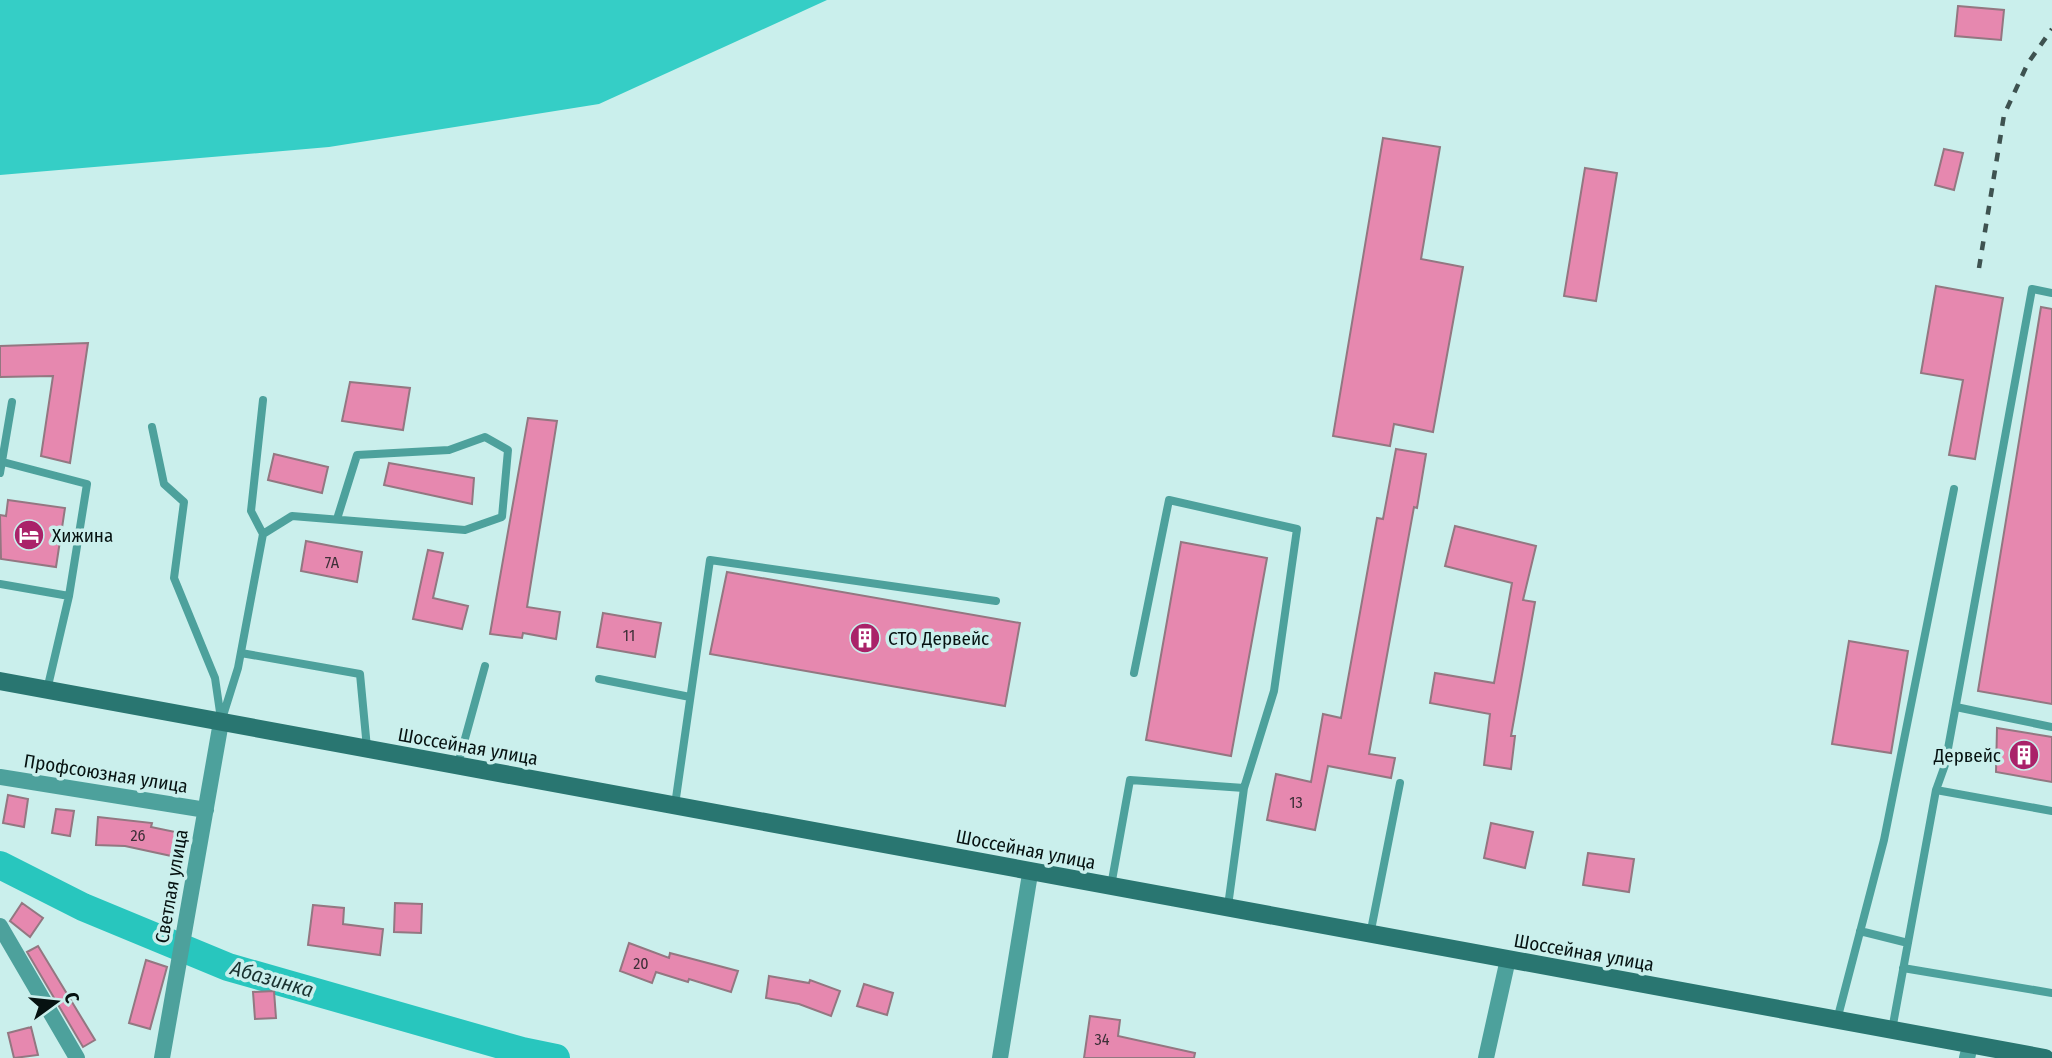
<svg xmlns="http://www.w3.org/2000/svg" width="2052" height="1058" font-family="'Fira Sans Condensed',sans-serif">
<rect width="100%" height="100%" fill="#caefec"/>
<path fill="#35cec6" d="M0,0H827L599,104L329,147L0,175Z"/>
<g fill="none" stroke-linecap="round" stroke-linejoin="round">
<path stroke="#28c6be" stroke-width="28" d="M0,865L83,907L228,967L522,1051L556,1058"/>
</g>
<path fill="#e688af" stroke="#937781" stroke-width="2" d="M1958,6L2004,10L2001,40L1955,36Z
M1383,138L1440,147L1421,259L1463,267L1433,432L1394,424L1390,446L1333,436Z
M1944,149L1963,153L1954,190L1935,185Z
M1585,168L1617,173L1596,301L1564,296Z
M1936,286L2003,298L1975,459L1949,455L1963,380L1921,373Z
M2041,307L2052,309V704L1978,691Z
M88,343L70,463L41,456L53,376L0,377V346Z
M350,382L410,388L403,430L342,421Z
M528,418L557,421L527,607L560,612L556,639L523,633L522,638L490,634Z
M1396,449L1426,454L1417,508L1414,507L1369,754L1395,758L1391,778L1328,766L1315,830L1267,820L1276,774L1311,782L1323,714L1341,718L1377,518L1383,519Z
M274,454L328,467L322,493L268,480Z
M389,463L474,478L472,504L384,485Z
M8,500L65,508L56,567L1,559L0,515L6,516Z
M1455,526L1536,546L1523,600L1535,602L1511,736H1515L1511,769L1484,765L1490,714L1430,703L1435,673L1494,683L1512,583L1445,566Z
M306,541L362,552L357,582L301,571Z
M1181,542L1267,558L1231,756L1146,740Z
M428,550L443,553L433,598L468,606L462,629L413,619Z
M727,572L1020,623L1005,706L710,654Z
M603,613L661,623L655,657L597,647Z
M1849,641L1908,651L1891,753L1832,744Z
M1997,728L2052,737V782L1996,772Z
M8,795L28,799L24,827L3,823Z
M56,809L74,811L70,836L52,833Z
M98,817L152,823L151,827L180,833L176,857L125,846L96,845Z
M1491,823L1533,832L1525,868L1484,858Z
M1588,853L1634,859L1629,892L1583,885Z
M22,903L43,918L30,937L10,921Z
M395,903L422,904L421,933L394,932Z
M313,905L344,908L343,924L383,929L380,955L308,945Z
M629,943L669,958L670,953L738,971L731,992L689,979L688,982L656,972L652,983L620,971Z
M38,946L95,1040L83,1047L27,952Z
M146,960L167,967L150,1029L129,1023Z
M769,976L809,983L810,980L840,991L831,1016L799,1004L766,998Z
M864,984L893,993L887,1015L857,1006Z
M274,991L276,1018L255,1019L253,992Z
M1090,1016L1120,1020L1118,1036L1195,1053L1194,1058H1084Z
M31,1027L38,1055L14,1058L8,1033Z"/>
<g fill="none" stroke-linecap="round" stroke-linejoin="round">
<path stroke="#4da19c" stroke-width="8" d="M152,427L164,484L184,502L174,578L215,678L221,719
M3,462L87,484L69,596L47,690
M0,473L12,402
M263,534L292,516L465,530L502,517L508,450L485,437L449,450L357,455L337,519
M0,584L69,596
M241,653L360,674L367,748
M599,679L690,697
M1956,707L2052,727
M221,722L238,668L263,534L251,511L263,400
M458,764L485,666
M1936,790L2052,811
M675,805L710,560L996,601
M1111,886L1130,780L1244,788L1274,691L1297,529L1169,500L1134,673
M1228,906L1244,788
M1860,931L1908,943
M1370,935L1400,783
M1903,968L2052,993
M1837,1020L1884,840L1954,489
M1892,1030L1936,790L1945,765L2032,289L2052,293"/>
<path stroke="#4da19c" stroke-width="16" d="M0,777L206,810
M0,926L77,1058
M162,1058L221,722
M1000,1058L1029,880
M1486,1058L1508,959
M1967,1058L1968,1054"/>
<path stroke="#297671" stroke-width="18" d="M0,681L2045,1058"/>
<path stroke="#3e5250" stroke-width="4.5" stroke-dasharray="9 9" stroke-linecap="butt" d="M1979,268L2004,115L2028,63L2052,29"/>
</g>
<defs>
<g id="hotel-disc" transform="scale(1.575)"><circle r="9.5" fill="#aa2269" stroke="#caefec"/><path d="M-6-4.5h1.5V1H6V5H4.5V3h-9V5H-6ZM-4 0a1.8 1.8 0 1 1 3.6 0ZM.5 0V-2.5h3Q6-2.5 6 0Z" fill="#fff"/></g>
<g id="building-disc" transform="scale(1.575)"><circle r="9.5" fill="#aa2269" stroke="#caefec"/><path d="M-4-6H4V6H1V3H-1V6H-4ZM-2.5-4.3h1.7v1.8h-1.7ZM.8-4.3h1.7v1.8H.8ZM-2.5-1h1.7V.8h-1.7ZM.8-1h1.7V.8H.8Z" fill="#fff"/></g>
</defs>
<g fill-rule="evenodd">
<use href="#hotel-disc" x="29" y="535"/>
<use href="#building-disc" x="865" y="638"/>
<use href="#building-disc" x="2024" y="755"/>
</g>
<g text-anchor="middle" stroke-width="7" stroke-linejoin="round" paint-order="stroke">
<g font-size="16" fill="#3e3038">
<text x="332" y="568">7А</text>
<text x="629" y="641">11</text>
<text x="1296" y="808">13</text>
<text x="138" y="841">26</text>
<text x="641" y="969">20</text>
<text x="1102" y="1045">34</text>
</g>
<g font-size="19" fill="#061211" stroke="#caefec" text-anchor="start">
<text x="52" y="542">Хижина</text>
<text x="888" y="645">СТО Дервейс</text>
<text x="2001" y="762" text-anchor="end">Дервейс</text>
</g>
<g font-size="19" fill="#061211" stroke="#caefec">
<text transform="translate(468 746) rotate(10)" y="7">Шоссейная улица</text>
<text transform="translate(106 773) rotate(9)" y="7">Профсоюзная улица</text>
<text transform="translate(1026 849) rotate(11)" y="7">Шоссейная улица</text>
<text transform="translate(171 886) rotate(-80)" y="7">Светлая улица</text>
<text transform="translate(1584 952) rotate(10)" y="7">Шоссейная улица</text>
</g>
<g font-size="21" font-style="italic" fill="#1a3331" stroke="#caefec">
<text transform="translate(272 979) rotate(16)" y="7">Абазинка</text>
</g>
</g>
<g transform="translate(56 1002) rotate(75)" stroke="#caefec" stroke-width="5" paint-order="stroke">
<path d="M0-5L12 26L0 18L-12 26Z" fill="#061211"/>
<text y="-10" font-size="19" font-weight="bold" text-anchor="middle" fill="#061211">С</text>
</g>
</svg>
